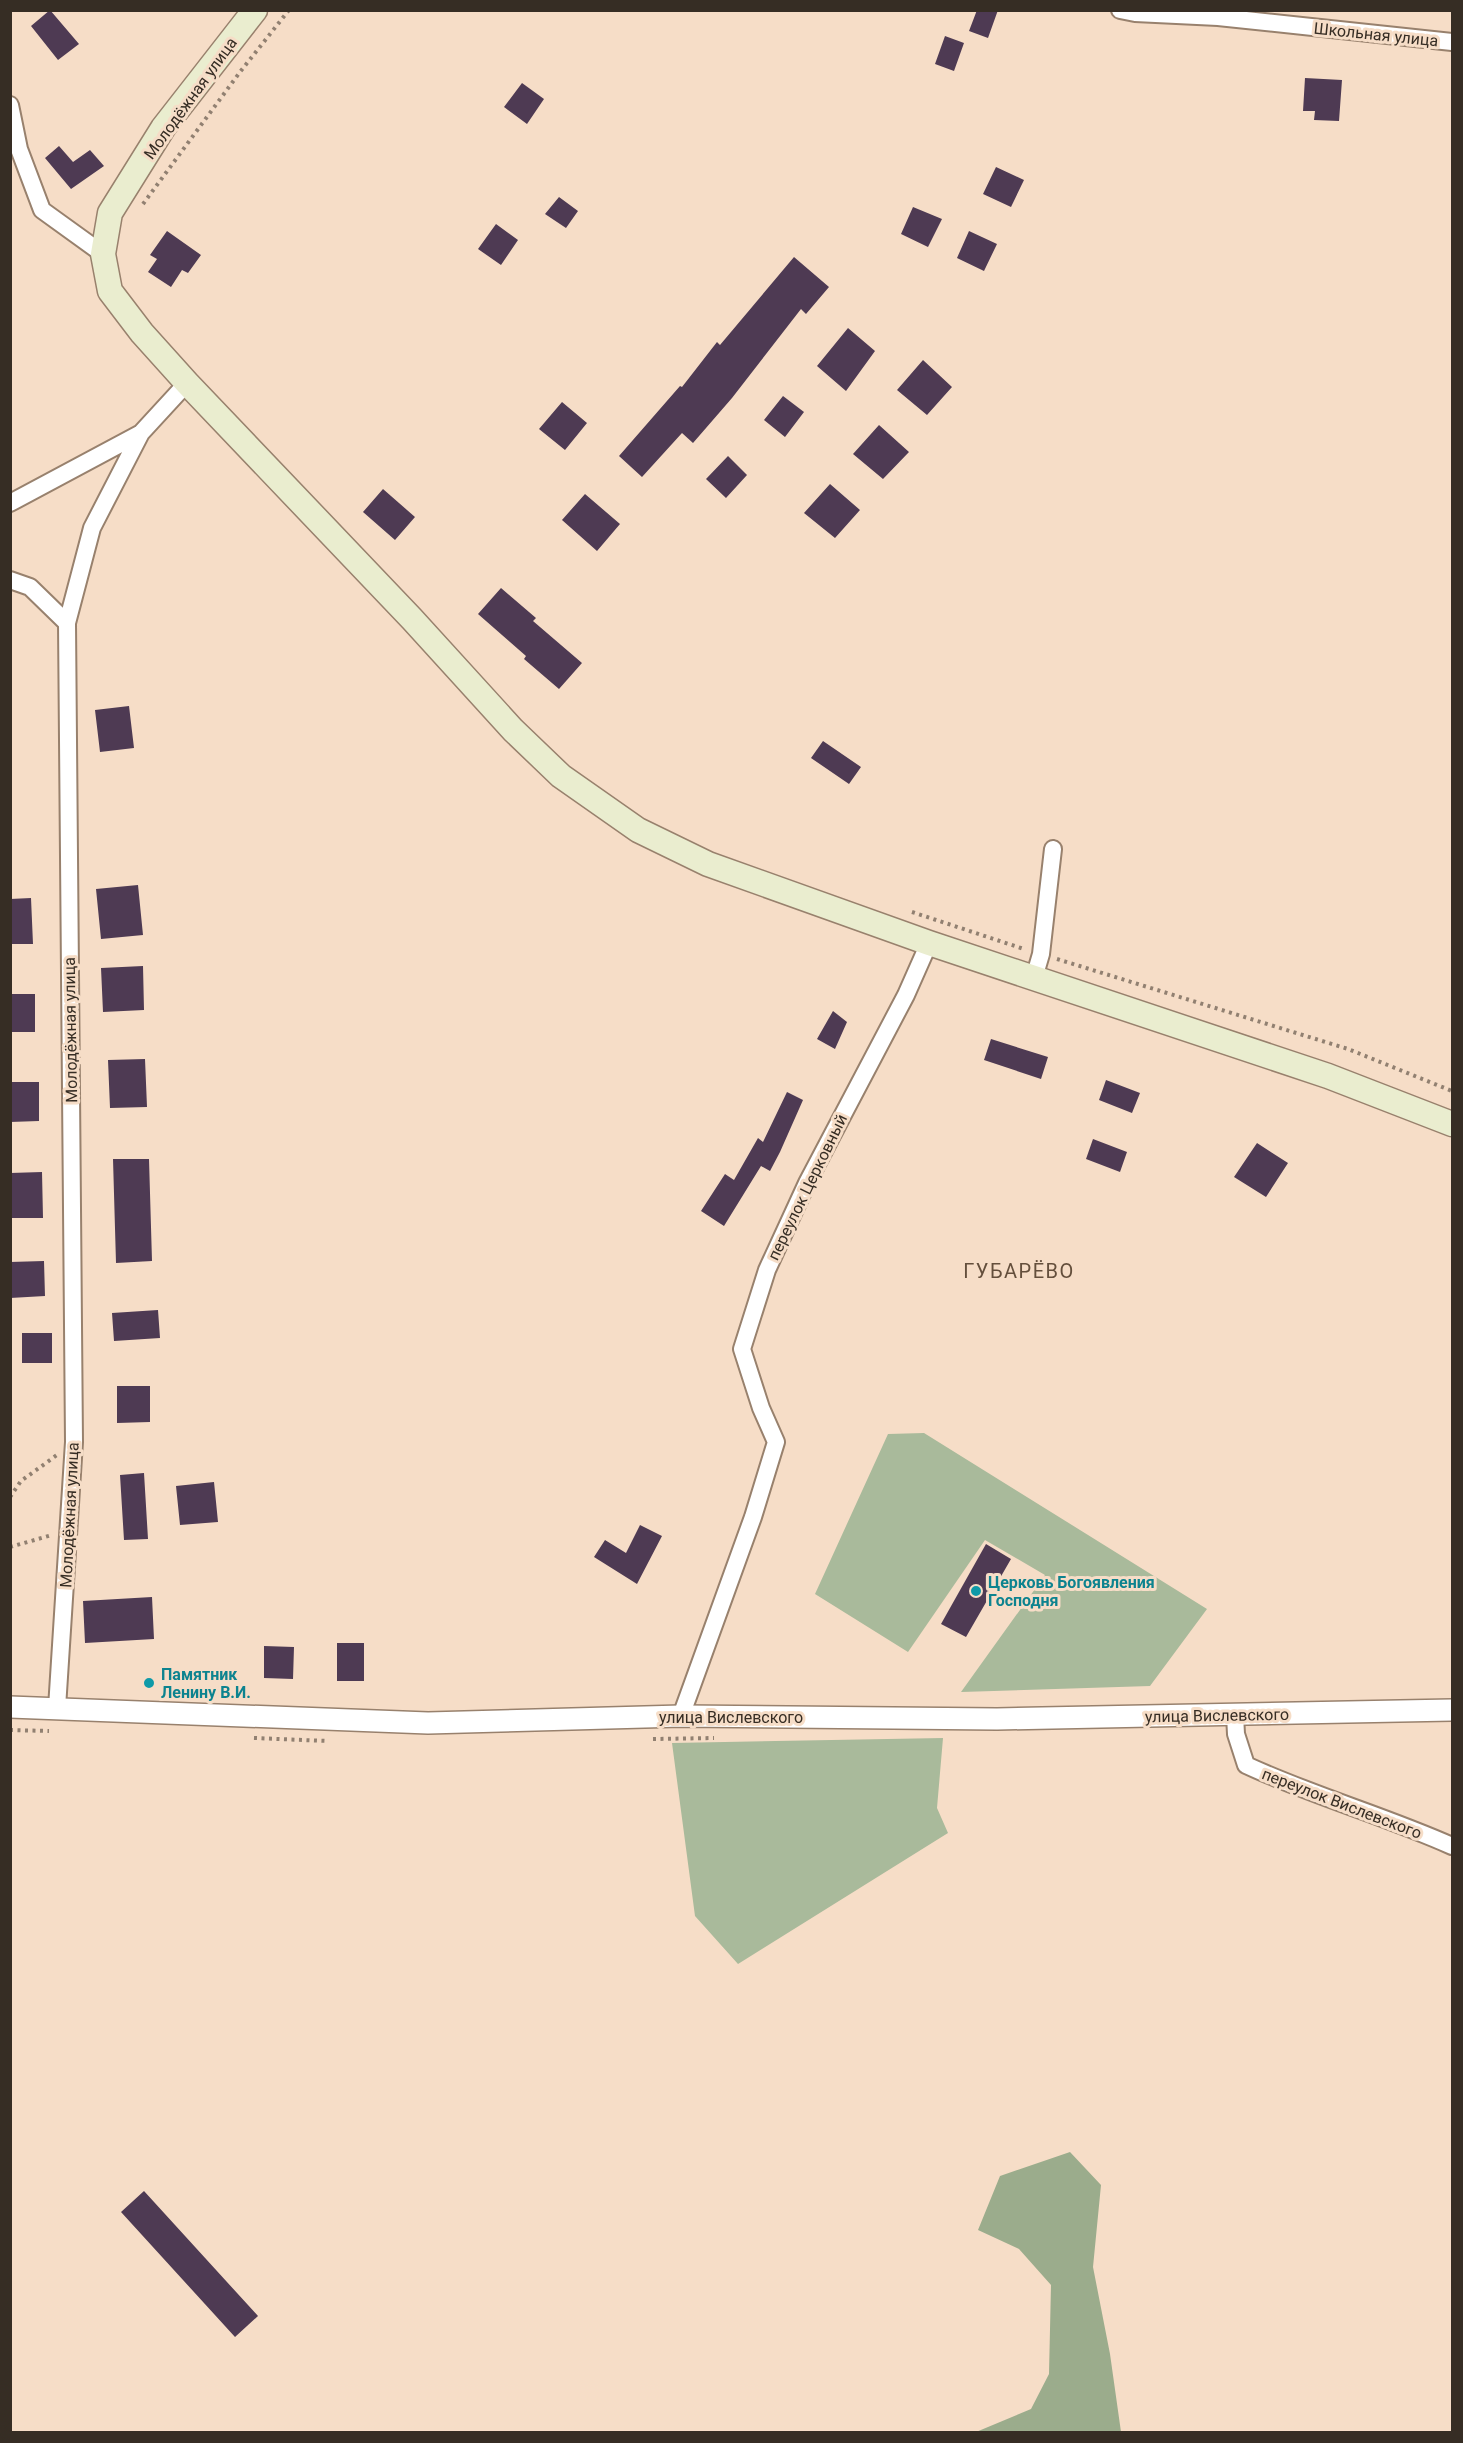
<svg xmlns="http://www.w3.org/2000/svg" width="1463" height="2443" font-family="Roboto,sans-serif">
<rect width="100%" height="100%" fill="#f6ddc7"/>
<path fill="#a9ba9b" d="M924,1433L1207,1609L1150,1686L961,1692L1045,1575L985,1540L908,1652L815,1594L888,1434Z
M943,1738L937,1808L948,1833L738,1964L695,1916L672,1743Z"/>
<path fill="#9bac8c" d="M1070,2152L1101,2185L1093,2267L1110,2354L1121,2432H976L1031,2409L1049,2374L1051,2285L1019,2249L978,2230L1000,2176Z"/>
<path fill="#4e3a53" d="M50,10L79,44L58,60L31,26Z
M977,10H998L988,38L969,31Z
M945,36L964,43L954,71L935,64Z
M1305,78L1342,80L1339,121L1314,120L1315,111H1303Z
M522,83L544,99L527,124L504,107Z
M59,146L73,162L90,150L104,166L71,189L45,158Z
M996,167L1024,180L1011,207L983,194Z
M559,197L578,211L566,228L545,214Z
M913,207L942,219L928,247L901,234Z
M496,224L518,240L501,265L478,249Z
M167,231L201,255L188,273L182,270L171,287L148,272L157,259L150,255Z
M969,231L997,244L984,271L957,258Z
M794,257L829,287L806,314L801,309L732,398L693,443L682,433L642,477L619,456L680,386L682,387L717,342L720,345Z
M848,328L875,351L846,391L817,366Z
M923,360L952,387L927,415L897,390Z
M783,396L804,412L785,437L764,420Z
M562,402L587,423L565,450L539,429Z
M879,425L909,452L883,479L853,454Z
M728,456L747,475L726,498L706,479Z
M830,484L860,510L835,538L804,513Z
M383,489L415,517L395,540L363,512Z
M585,494L620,524L597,551L562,520Z
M501,588L536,618L533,621L582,663L559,689L524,659L526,656L478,614Z
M129,706L134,748L100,752L95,710Z
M823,741L861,767L849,784L811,758Z
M138,885L143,935L101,939L96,889Z
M31,898L33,944H10V899Z
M143,966L144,1010L103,1012L101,968Z
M10,994H35V1032H10Z
M833,1011L847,1022L835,1049L817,1039Z
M991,1039L1048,1057L1041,1079L984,1060Z
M145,1059L147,1107L110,1108L108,1060Z
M1106,1080L1140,1093L1132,1113L1099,1100Z
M10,1082H39V1121L10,1122Z
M787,1092L803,1100L780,1152L770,1171L761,1166L724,1226L701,1211L725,1174L734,1180L758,1138L763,1142Z
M1093,1139L1127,1152L1120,1172L1086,1159Z
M1257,1143L1288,1163L1266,1197L1234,1177Z
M113,1159H149L152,1261L116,1263Z
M42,1172L43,1218H10V1173Z
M44,1261L45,1296L10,1298V1262Z
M158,1310L160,1338L114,1341L112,1313Z
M22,1333H52V1363H22Z
M117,1386H150V1422L117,1423Z
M144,1473L148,1539L124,1540L120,1475Z
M214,1482L218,1522L180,1525L176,1486Z
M640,1525L662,1536L637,1584L594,1557L605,1540L626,1553Z
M986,1544L1011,1559L966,1637L941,1624Z
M152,1597L154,1639L85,1643L83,1601Z
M337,1643H364V1681H337Z
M264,1646L294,1647L293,1679L264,1678Z
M144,2191L258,2316L235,2337L121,2212Z"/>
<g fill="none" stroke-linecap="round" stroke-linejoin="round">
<g stroke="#98816d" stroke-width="20">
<path id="minor" d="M1120,10L1135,13L1218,17L1452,42
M10,105L19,149L42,210L103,254
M10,503L141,433
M10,580L30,587L67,623
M1034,978L1041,954L1053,849
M57,1708L74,1442L67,623L92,528L141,433L187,383
M1235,1715L1236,1734L1246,1765C1313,1796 1385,1816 1452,1846
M681,1716L753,1517L776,1442L761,1408L742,1349L767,1270L807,1183L906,995L929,943"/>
</g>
<g stroke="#98816d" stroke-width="24">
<path id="tertiary" d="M10,1707L428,1723L681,1716L997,1719L1452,1710"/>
</g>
<g stroke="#98816d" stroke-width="27">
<path id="secondary" d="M255,10L163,128L110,213L103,254L110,291L142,333L187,383L412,619L513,730L561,776L638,830L708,864L929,943L1328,1076L1452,1124"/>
</g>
<path stroke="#918071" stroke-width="4" stroke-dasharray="3 4.5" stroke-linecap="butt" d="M143,204L240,72L289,10
M912,912L1024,949
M1057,959L1348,1049L1452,1091
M10,1497L21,1481L57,1455
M10,1547L52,1535
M10,1730L49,1731
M254,1738L328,1741
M653,1739L714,1738"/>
<use href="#minor" stroke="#fff" stroke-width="16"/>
<use href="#tertiary" stroke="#fff" stroke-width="21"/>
<use href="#secondary" stroke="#eaedcf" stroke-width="24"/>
</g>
<g fill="#0f9aa8" stroke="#f6ddc7" stroke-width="2">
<circle cx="976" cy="1591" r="6"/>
<circle cx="149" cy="1683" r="6"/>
</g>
<g text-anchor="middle" stroke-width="6" stroke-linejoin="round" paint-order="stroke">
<g font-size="16" fill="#362d24" stroke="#f6ddc7">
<text transform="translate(1376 34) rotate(6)" y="6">Школьная улица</text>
<text transform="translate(190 98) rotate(-54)" y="6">Молодёжная улица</text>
<text transform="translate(70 1030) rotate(-91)" y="6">Молодёжная улица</text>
<text transform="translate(807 1187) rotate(-64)" y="6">переулок Церковный</text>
<text transform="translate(69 1515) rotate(-87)" y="6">Молодёжная улица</text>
<text transform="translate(1217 1715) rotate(-1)" y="6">улица Вислевского</text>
<text x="731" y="1723">улица Вислевского</text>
<text transform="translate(1342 1803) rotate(21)" y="6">переулок Вислевского</text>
</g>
<g font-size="16" font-weight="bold" fill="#0d838f" stroke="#f6ddc7" text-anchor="start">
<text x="988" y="1588">Церковь Богоявления<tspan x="988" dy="18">Господня</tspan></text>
<text x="161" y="1680">Памятник<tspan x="161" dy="18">Ленину В.И.</tspan></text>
</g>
<g font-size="20" letter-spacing="1.5" fill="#644f3c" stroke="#f6ddc7">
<text x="1019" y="1278">ГУБАРЁВО</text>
</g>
</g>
<rect width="1463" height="2443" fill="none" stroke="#362d24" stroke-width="24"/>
</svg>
